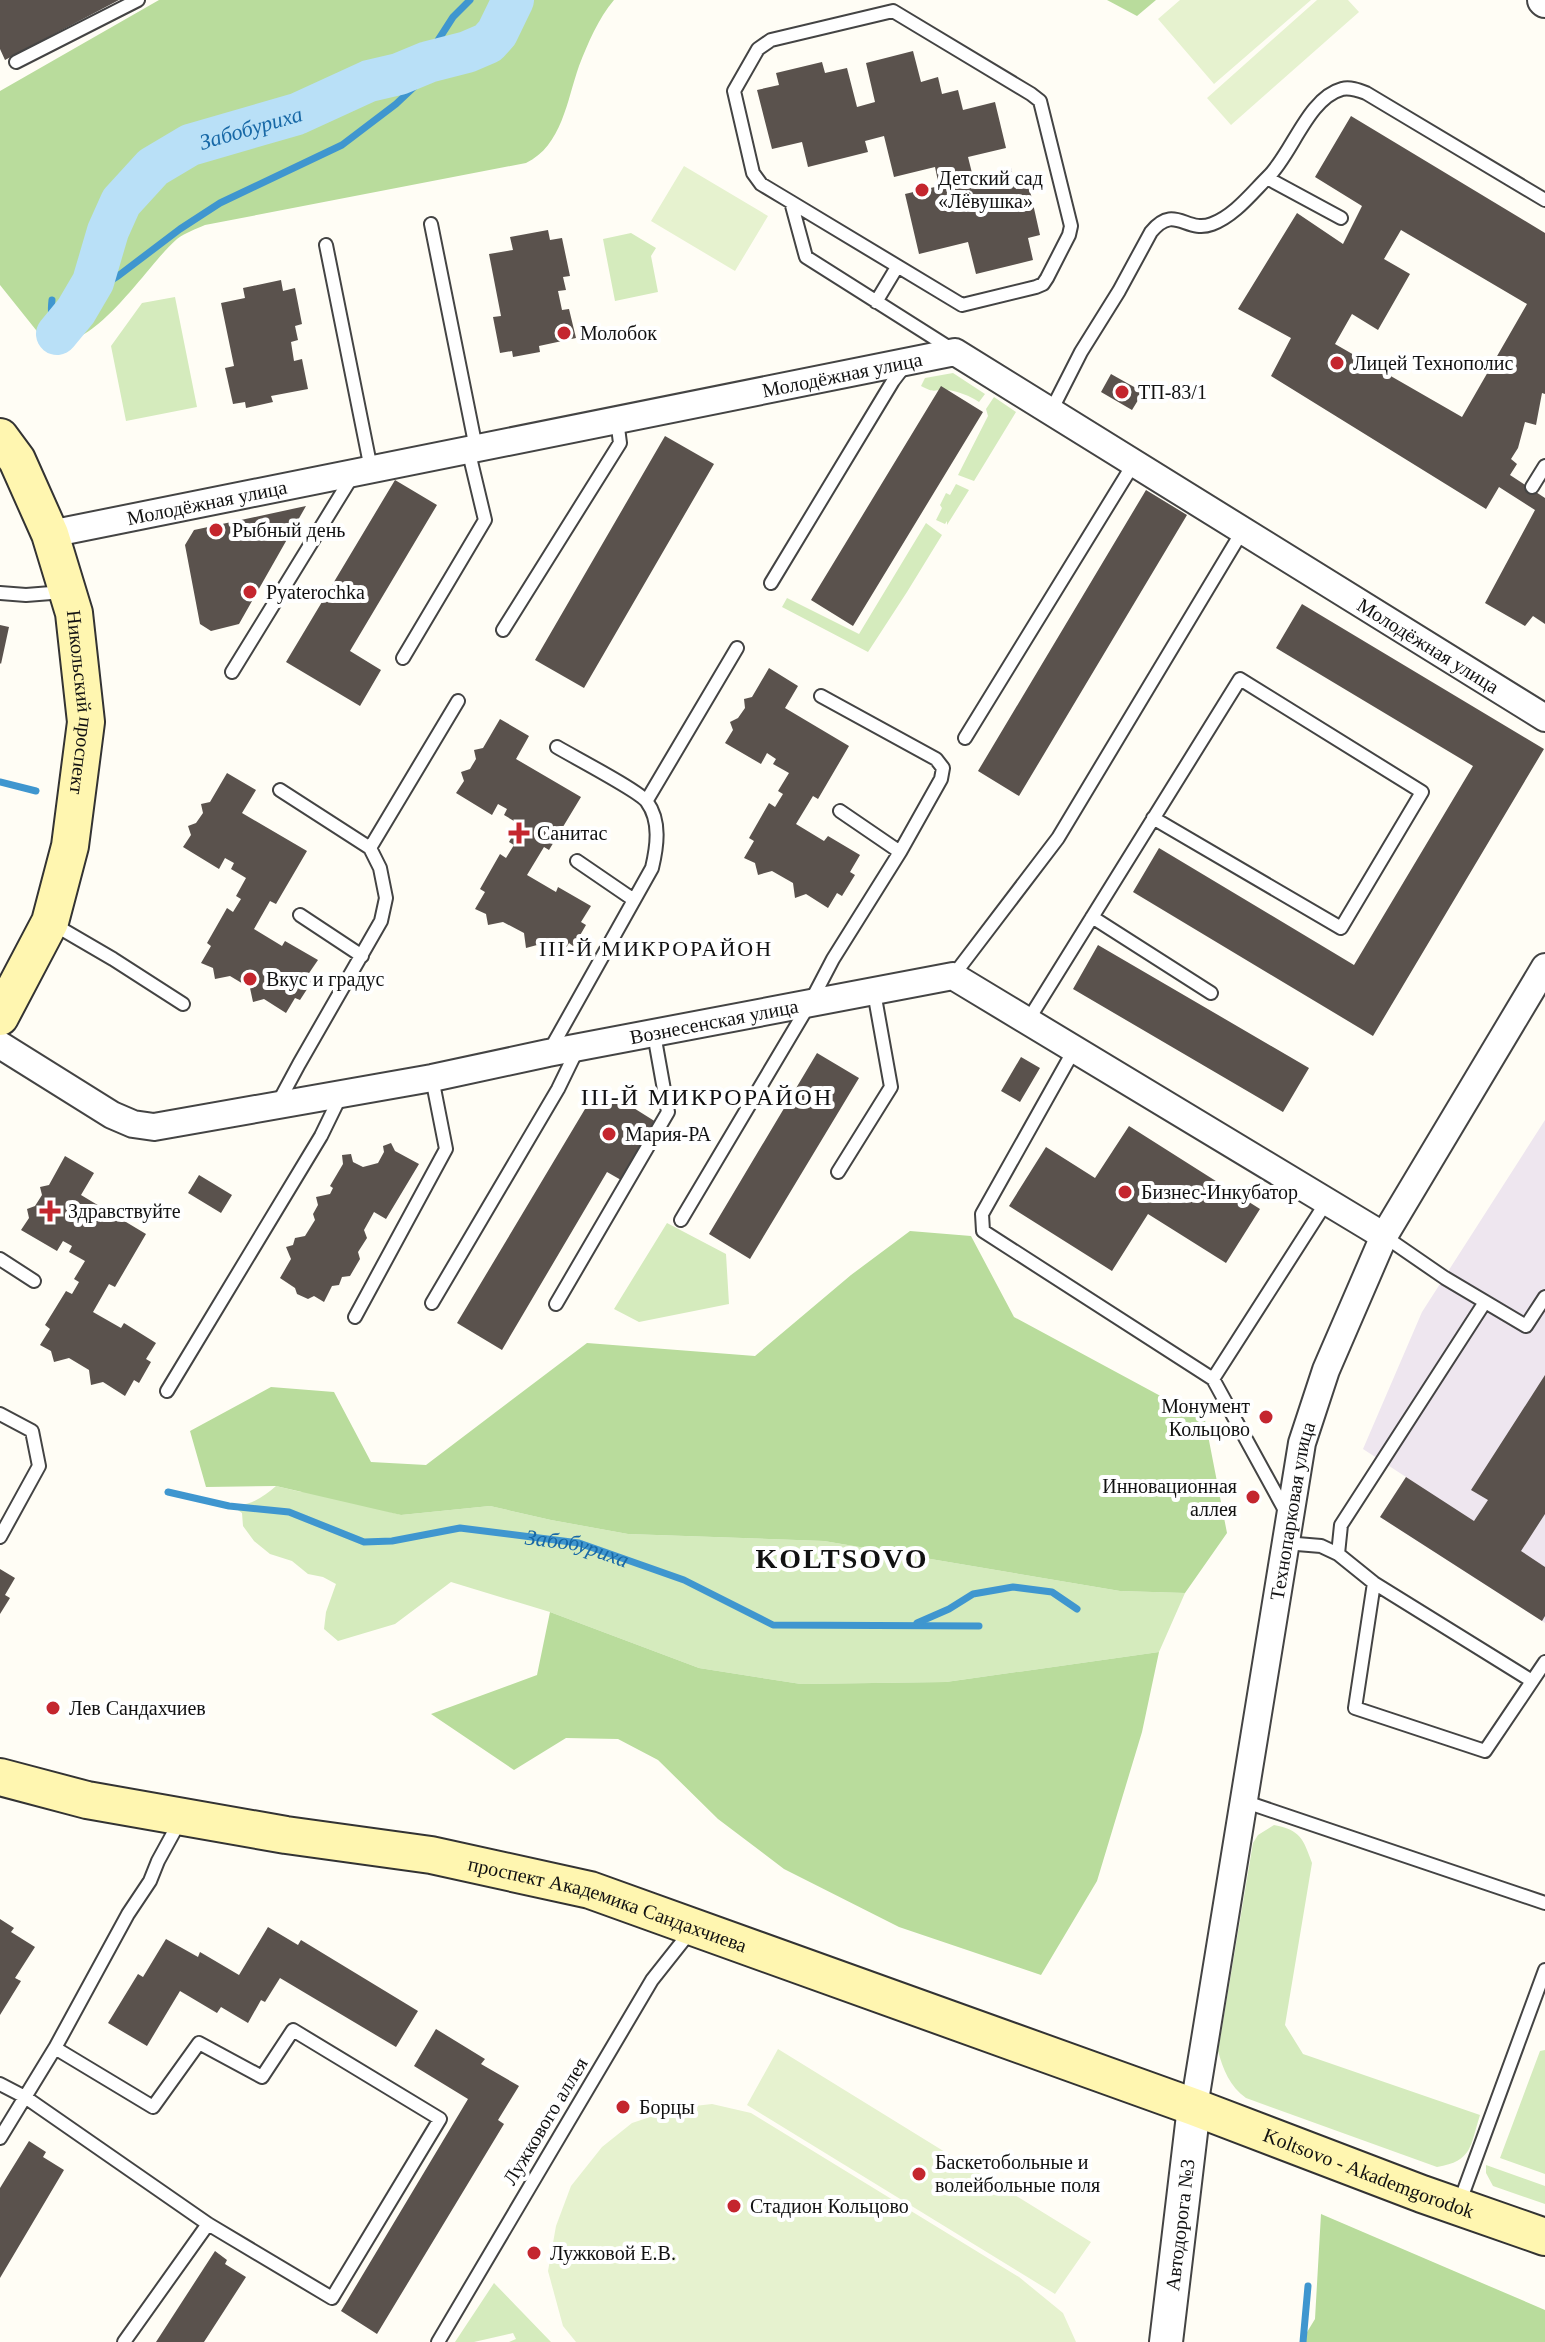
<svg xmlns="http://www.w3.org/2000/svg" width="1545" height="2342" font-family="Georgia,serif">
<rect width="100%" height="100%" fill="#fffdf5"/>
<path fill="#eee6ef" d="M1545,1120V1623L1380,1517L1406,1477L1363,1449L1422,1312Z"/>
<path fill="#d5ebbd" d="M631,233L656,248L651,256L658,292L615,301L603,239Z
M175,297L197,407L126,421L111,346L142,303Z
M953,373L985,394L979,402C970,396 958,391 947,390C933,389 936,394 921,386L925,378Z
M994,397L1016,412L974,481L958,475L988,416L986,409Z
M956,484L969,490L947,525V521L945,524L936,520L942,508L940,505L946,493L950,495Z
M926,523L942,535L907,592L868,652L782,607L787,598L859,634Z
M667,1223L726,1254L729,1304L639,1322L614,1309Z
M276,1486L301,1492H318L401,1515L490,1506L551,1520L628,1534L824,1541L1120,1591L1185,1593L1159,1652L946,1682L801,1684L699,1668L550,1612L451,1582L395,1624L338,1641L324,1629L326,1612L336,1584L323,1577L308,1574L292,1561L270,1554L254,1541L243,1526L242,1513L235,1508L236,1505C250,1506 265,1496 276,1486Z
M1274,1825C1300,1830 1303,1838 1312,1863L1285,2025L1303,2054L1480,2115C1470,2146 1473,2161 1437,2167L1246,2098C1230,2087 1223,2069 1218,2051L1253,1843L1258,1835Z
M1545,2050V2174L1500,2158L1540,2051Z
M1486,2165L1545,2186V2204L1493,2186L1486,2173Z
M494,2283L551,2342H509L516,2339L513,2333L474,2342H455Z"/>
<path fill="#b9dc9c" d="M159,0H614C598,19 588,43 579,66C567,100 562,146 526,163L205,225C196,229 185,233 177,239C147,264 90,361 44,340L0,285V91Z
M1107,0H1156L1137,16Z
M910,1231L971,1236L1014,1317L1205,1420L1227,1533L1185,1593L1120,1591L824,1541L628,1534L551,1520L490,1506L401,1515L276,1486L206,1487L190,1431L271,1387L334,1392L371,1462L426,1465L587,1343L755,1356L851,1275Z
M550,1612L699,1668L801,1684L946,1682L1159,1652L1142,1732L1097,1881L1041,1975L899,1927L784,1869L718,1819L658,1760L618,1739L566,1738L514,1770L431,1714L537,1675Z
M1321,2214L1545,2310V2342H1301L1315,2319Z"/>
<path fill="#e6f2cf" d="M1180,0H1311L1214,84L1158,19Z
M1317,0H1348L1359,12L1231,125L1207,98Z
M684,166L768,216L735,271L651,221Z
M778,2049L1091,2242L1055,2294L747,2105Z
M712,2104L751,2113L1019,2277L1063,2313L1076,2342H576L563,2326L548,2271L556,2226L571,2186L602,2147L632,2123L677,2108Z"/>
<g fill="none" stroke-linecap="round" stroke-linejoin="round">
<g stroke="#3f96cf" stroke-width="7">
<path d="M412,69L435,45L453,17L470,0"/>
<path d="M84,297L118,276L180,229L220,203L342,145L396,104L447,56"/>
<path d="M52,300C50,318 52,314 63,327"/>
<path d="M0,782L36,791"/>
<path id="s1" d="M168,1492L229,1506L289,1512L364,1542L392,1541L460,1528L579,1543L684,1580L773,1625L979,1626"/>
<path d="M917,1623L949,1609L973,1594L1013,1587L1052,1592L1077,1609"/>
<path d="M1303,2342L1308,2286"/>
</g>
<path stroke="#b9e0f7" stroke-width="42" id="s2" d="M57,334L76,311L93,282L108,231L121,202L153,167L190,145L297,114L369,81L399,74L428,62L467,52L488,43L497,33L513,0"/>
</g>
<path fill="#5a524d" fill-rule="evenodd" d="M0,0H119L5,60L0,49Z
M913,51L921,82L938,77L942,94L958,90L963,110L995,102L1006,148L968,157L973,177L1011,168L1016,189L1029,186L1040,235L1028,238L1033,260L976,274L968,242L919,254L905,194L939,186L935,167L894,177L884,136L865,141L868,152L808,167L802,142L772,149L757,90L779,85L776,73L822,62L825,73L847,68L857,107L875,102L866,63Z
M1351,116L1545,233V394L1542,393L1536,425L1525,422L1518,448L1511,459L1517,464L1510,475L1545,498V624L1533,616L1525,626L1485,603L1535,510L1499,487L1486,509L1271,376L1291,338L1238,309L1297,213L1343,244L1362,206L1315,177ZM1401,230L1527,304L1462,417L1335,344L1352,314L1378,330L1410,274L1384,259Z
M548,230L550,240L562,238L570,276L563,277L566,290L558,291L562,310L569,309L576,338L539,346L540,352L513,357L512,351L500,353L493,317L501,316L489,254L513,250L510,237Z
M281,280L283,291L295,288L302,324L295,326L298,340L291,342L294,361L302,359L308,389L271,396L273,402L246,408L245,402L233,404L225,368L234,366L221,303L245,298L243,288Z
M1111,374L1143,392L1132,410L1101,392Z
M941,386L983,412L853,626L811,600Z
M665,436L714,464L584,688L535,660Z
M395,480L437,505L350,651L381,670L360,706L286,662Z
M1146,490L1187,515L1019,796L978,771Z
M306,506L239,624L211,631L200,624L185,545L194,530Z
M1302,604L1544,749L1373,1036L1133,892L1159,848L1354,965L1473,766L1276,648Z
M0,625L9,627L1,664L0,663Z
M769,668L798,686L785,708L849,746L818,799L813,796L796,824L824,841L828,836L860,855L850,872L855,875L842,896L837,893L828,908L806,894L795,898L793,883L772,871L758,875L755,863L744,858L754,841L749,838L769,803L775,807L783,794L778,791L789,773L773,764L776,759L767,753L761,764L725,743L733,730L730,722L738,718L745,708L744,699L752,697Z
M500,719L529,736L516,759L581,797L549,850L544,847L527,875L556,892L558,887L591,906L581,922L586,925L579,937L573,946L569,943L559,959L537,945L526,948L524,933L503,922L488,925L486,914L475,909L485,892L480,889L500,854L506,858L514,845L509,842L519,824L504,815L507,809L498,804L492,815L456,793L464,781L461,772L470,769L476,759L474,750L483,748Z
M227,773L256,790L242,813L307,851L276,904L270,901L254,929L282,946L285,941L318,960L307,976L313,980L300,1000L295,998L286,1013L264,999L253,1002L250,988L230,976L215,979L213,968L201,963L211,946L207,943L227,908L233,912L241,899L236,896L246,878L231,869L234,863L225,858L219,869L183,847L191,835L188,826L196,823L203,813L201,804L210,802Z
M1098,945L1309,1068L1283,1112L1073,989Z
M817,1053L859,1078L750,1259L709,1234Z
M1021,1057L1040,1068L1020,1102L1001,1091Z
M621,1100L656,1122L621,1180L607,1172L502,1350L457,1323L585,1109Z
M1129,1126L1260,1209L1226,1263L1148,1214L1112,1271L1009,1206L1046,1147L1095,1178Z
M391,1143L395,1151L419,1164L386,1219L374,1212L364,1230L367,1238L358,1252L360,1259L350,1276L342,1277L339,1285L332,1286L324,1302L314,1296L308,1299L297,1294L295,1288L280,1278L291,1259L286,1247L293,1245L295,1238L305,1236L315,1220L313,1214L318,1205L316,1197L330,1194L333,1188L330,1186L343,1164L342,1155L351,1154L353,1162L363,1167L378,1163L384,1152L383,1146Z
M65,1156L94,1173L81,1195L146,1234L115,1287L109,1284L93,1312L121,1328L124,1323L156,1343L146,1359L151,1362L139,1383L134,1380L125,1396L103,1382L91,1385L89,1370L69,1358L54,1362L51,1351L40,1345L50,1329L45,1325L66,1291L72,1294L79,1282L74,1279L85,1261L69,1252L72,1246L63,1241L57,1251L21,1230L29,1218L27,1209L35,1206L42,1195L40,1187L49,1185Z
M199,1175L232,1195L221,1213L188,1193Z
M1545,1375V1514L1521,1551L1545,1567V1616L1542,1621L1380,1517L1406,1477L1474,1521L1488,1500L1471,1490Z
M0,1569L15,1578L5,1595L10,1598L0,1614Z
M0,1919L14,1928L11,1932L35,1947L15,1978L21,1981L0,2015Z
M268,1927L298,1945L301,1940L418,2011L396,2047L280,1978L265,2002L261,2000L248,2023L221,2007L217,2013L180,1991L147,2046L108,2023L138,1974L143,1977L166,1939L198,1957L200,1952L239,1975Z
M436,2029L485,2059L481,2064L519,2086L498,2120L504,2124L377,2334L341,2311L468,2099L414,2066Z
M29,2141L46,2152L43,2157L64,2170L0,2278V2188Z
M215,2251L227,2260L225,2264L246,2277L204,2342H156Z"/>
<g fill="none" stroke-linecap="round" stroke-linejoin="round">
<g stroke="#444" stroke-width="16">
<path id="service" d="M16,62L138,0
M1267,178L1341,218
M791,202L962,305L1036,287L1043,284L1047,278L1069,235L1071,226L1040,101L1031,94L893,11L771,40L758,49L734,91L753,173L761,184L791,202L806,257L953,350
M431,224L476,448
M326,245L371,469
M876,302L897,267
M1051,411L1081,352L1119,291L1151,232C1175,203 1186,234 1212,224C1234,216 1251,194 1268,177C1292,154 1308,98 1342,89C1350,87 1358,90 1366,93L1545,200
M1532,487L1545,466
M771,583L893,381L906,364
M0,593L26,595L64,592
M503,630L620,443L617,420
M403,658L485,520L468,449
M232,672L353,475
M965,738L1134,463
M647,800L737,648
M840,811L900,852
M370,848L458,701
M577,861L634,900
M300,915L362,956
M1092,917L1211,993
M53,924L113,959L183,1004
M953,976L1058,838L1243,530
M1027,1022L1240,679L1422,792L1341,928L1153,818
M550,1050L652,868C657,847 661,821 647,802C641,792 572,756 557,747
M1074,1050L982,1214L983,1231L1213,1379
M278,1103L299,1064L381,921L386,898L380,868L370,848L280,790
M838,1172L891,1087L874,992
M681,1220L810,1003L833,959L900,852L941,779L943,768L936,759L821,696
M1384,1236L1445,1278L1526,1326L1545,1297
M0,1259L34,1281
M432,1303L558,1089L577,1050
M556,1304L668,1112L654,1034
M355,1317L446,1149L432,1078
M167,1391L321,1136L340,1097
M0,1414L32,1431L39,1466L0,1537
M1287,1514L1213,1379L1327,1201
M1285,1543L1321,1546L1338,1554L1374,1583L1532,1681
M1338,1554L1341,1525L1485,1302
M1374,1583L1355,1708L1485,1751L1545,1662
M1243,1801L1545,1903
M0,2084L25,2097L208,2224L332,2298L440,2119L293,2030L262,2077L199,2043L153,2107L55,2048
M0,2138L55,2048L128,1914L150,1881L158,1861L181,1819
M1459,2204L1545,1970
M124,2342L208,2224
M438,2342L652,1980L690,1932"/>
</g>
<g stroke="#444" stroke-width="30">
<g id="minor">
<path id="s3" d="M50,534L955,352L1545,718"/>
<path id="s4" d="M0,1045L112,1115L133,1124L154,1127L432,1078L548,1053L953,976L1384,1236"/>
<path id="s5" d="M1194,2107L1302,1443L1326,1370L1384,1236L1545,967"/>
</g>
</g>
<g stroke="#444" stroke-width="36">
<g id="tertiary">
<path d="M1544,0L1545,1"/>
<path id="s6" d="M1166,2342L1194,2107"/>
</g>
</g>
<g stroke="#333" stroke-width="40">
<g id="secondary">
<path id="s7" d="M0,437L17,460L50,534L74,613L86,722L70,846L50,922L0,1017"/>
<path id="s8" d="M0,1777L87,1800L286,1835L431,1855L590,1890L1194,2107L1422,2194L1545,2237"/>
</g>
</g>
<use href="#service" stroke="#fff" stroke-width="12"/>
<use href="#minor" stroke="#fff" stroke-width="26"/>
<use href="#tertiary" stroke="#fff" stroke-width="32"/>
<use href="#secondary" stroke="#fff6b0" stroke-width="36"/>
</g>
<g fill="#c4262e" stroke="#fff" stroke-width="3">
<circle cx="922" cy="190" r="8"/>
<circle cx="564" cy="333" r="8"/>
<circle cx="1337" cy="363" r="8"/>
<circle cx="1122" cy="392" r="8"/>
<circle cx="216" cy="530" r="8"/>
<circle cx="250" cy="592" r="8"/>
<path d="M515 821h8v8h8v8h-8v8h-8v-8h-8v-8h8z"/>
<circle cx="250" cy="979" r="8"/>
<circle cx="609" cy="1134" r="8"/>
<circle cx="1125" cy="1192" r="8"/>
<path d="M46 1199h8v8h8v8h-8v8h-8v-8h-8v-8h8z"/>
<circle cx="1266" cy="1417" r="8"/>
<circle cx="1253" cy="1497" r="8"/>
<circle cx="53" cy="1708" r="8"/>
<circle cx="623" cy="2107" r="8"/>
<circle cx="919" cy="2174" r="8"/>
<circle cx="734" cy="2206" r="8"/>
<circle cx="534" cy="2253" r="8"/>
</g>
<g text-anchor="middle" stroke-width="8" stroke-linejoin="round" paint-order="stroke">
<g font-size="20" fill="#111" stroke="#fff" text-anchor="start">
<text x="938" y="185">Детский сад<tspan x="938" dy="23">«Лёвушка»</tspan></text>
<text x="580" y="340">Молобок</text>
<text x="1353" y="370">Лицей Технополис</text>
<text x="1138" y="399">ТП-83/1</text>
<text x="232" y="537">Рыбный день</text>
<text x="266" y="599">Pyaterochka</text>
<text x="537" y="840">Санитас</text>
<text x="266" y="986">Вкус и градус</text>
<text x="625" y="1141">Мария-РА</text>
<text x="1141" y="1199">Бизнес-Инкубатор</text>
<text x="68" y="1218">Здравствуйте</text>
<text x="1250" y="1413" text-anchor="end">Монумент<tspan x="1250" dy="23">Кольцово</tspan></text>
<text x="1237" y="1493" text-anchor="end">Инновационная<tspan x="1237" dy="23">аллея</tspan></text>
<text x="69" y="1715">Лев Сандахчиев</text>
<text x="639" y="2114">Борцы</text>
<text x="935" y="2169">Баскетобольные и<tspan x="935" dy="23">волейбольные поля</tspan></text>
<text x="750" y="2213">Стадион Кольцово</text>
<text x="550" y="2260">Лужковой Е.В.</text>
</g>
<g font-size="20" fill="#111" stroke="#fff">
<text dy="7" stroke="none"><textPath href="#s3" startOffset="808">Молодёжная улица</textPath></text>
<text dy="7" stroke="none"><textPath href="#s3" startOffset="160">Молодёжная улица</textPath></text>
<text dy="7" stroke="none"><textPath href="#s3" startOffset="1480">Молодёжная улица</textPath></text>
<text dy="7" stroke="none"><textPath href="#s7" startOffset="282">Никольский проспект</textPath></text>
<text dy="7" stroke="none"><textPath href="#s4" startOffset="746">Вознесенская улица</textPath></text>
<text dy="7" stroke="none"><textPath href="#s5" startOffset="604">Технопарковая улица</textPath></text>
<text dy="7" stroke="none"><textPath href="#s8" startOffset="622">проспект Академика Сандахчиева</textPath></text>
<text transform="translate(545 2121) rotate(-59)" y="7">Лужкового аллея</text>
<text dy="7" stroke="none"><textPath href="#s8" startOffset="1430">Koltsovo - Akademgorodok</textPath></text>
<text dy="7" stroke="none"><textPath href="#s6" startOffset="118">Автодорога №3</textPath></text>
</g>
<g font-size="22" font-style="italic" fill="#1768a6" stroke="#fff">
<text dy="8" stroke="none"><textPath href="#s2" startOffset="302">Забобуриха</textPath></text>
<text dy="8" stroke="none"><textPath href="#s1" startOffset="420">Забобуриха</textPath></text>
</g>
<g font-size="22" letter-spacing="2" fill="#111" stroke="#fff">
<text x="656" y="956">III-Й МИКРОРАЙОН</text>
</g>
<g font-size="24" letter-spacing="2" fill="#111" stroke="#fff">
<text x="707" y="1105">III-Й МИКРОРАЙОН</text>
</g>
<g font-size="28" font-weight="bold" letter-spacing="2" fill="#111" stroke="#fff">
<text x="842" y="1568">KOLTSOVO</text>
</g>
</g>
</svg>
